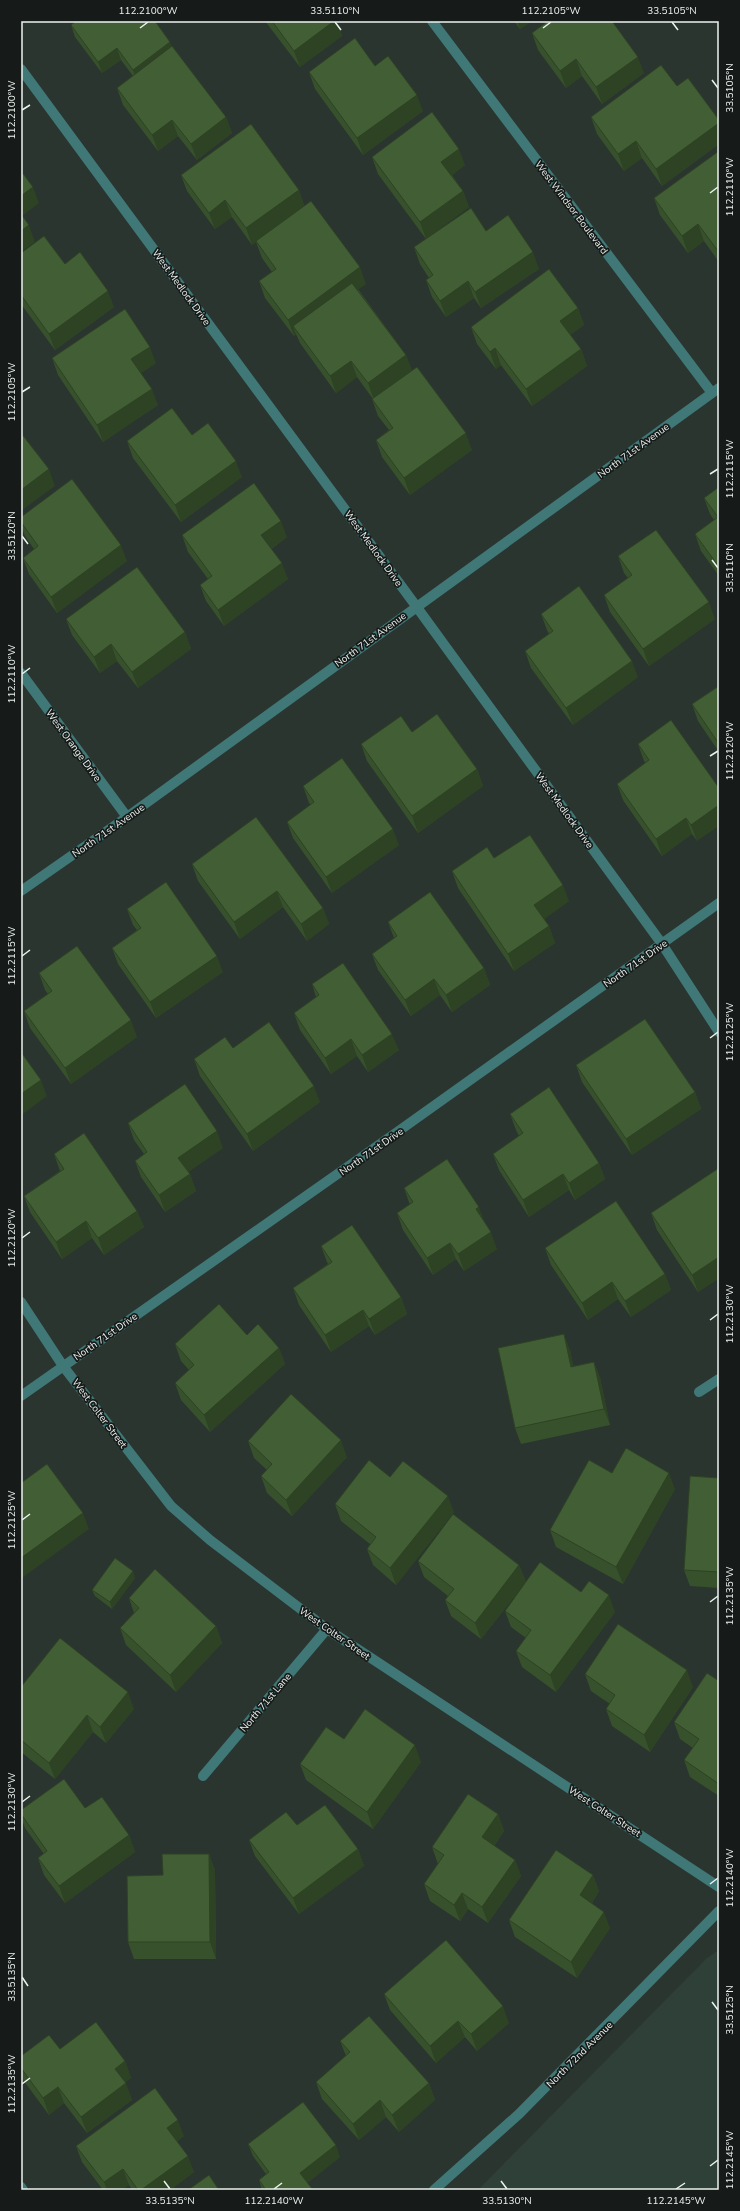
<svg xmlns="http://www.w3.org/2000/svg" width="740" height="2211" font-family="'Nunito Sans',sans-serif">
<rect width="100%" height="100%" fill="#2a352f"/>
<path fill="#2e4038" d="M719,1950V2190H478L707,1958Z"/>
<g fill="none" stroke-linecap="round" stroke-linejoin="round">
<path stroke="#407877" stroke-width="10" d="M432,21L712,393
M21,69L416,606L662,944L719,1032
M21,673L127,817
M21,891L127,817L719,388
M21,1302L63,1366L171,1506L210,1540L327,1629L719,1887
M699,1392L719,1379
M21,1396L393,1135L719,903
M203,1776L327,1629
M21,2187L23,2190
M434,2190L519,2114L719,1911"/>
</g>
<path fill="#38512d" d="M265,21H337L342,36L300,67Z
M514,21H532L520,29Z
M71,25L172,46L226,117L232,133L197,160L178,136L158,151L123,105L117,88L133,76L121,60L102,73L75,37Z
M532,33L644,73L602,104L582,76L566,88L538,50Z
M375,66L423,111L363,155L315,89L309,72Z
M677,86L719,120V144L662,186L642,158L624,171L597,134L591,117Z
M719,151V262L704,241L688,253L660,215L654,198Z
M372,157L465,165L452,175L463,191L469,207L431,235L486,231L539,269L481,308L474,298L446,317L432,297L426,280L429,278L420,264L414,247L426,239L378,174Z
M181,175L299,190L304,206L366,284L358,289L406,355L412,371L472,450L410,495L382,457L376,440L389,430L378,416L372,399H373L357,377L336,393L300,343L296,334L294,336L265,298L259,281L272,272L262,258L256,242L252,245L232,217L215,229L187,191Z
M21,253L114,307L55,350L21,304Z
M578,308L584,325L570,335L581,349L587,366L532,406L501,365L496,369L477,344L471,327Z
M52,358L156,363L141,373L158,405L103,442L58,375Z
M192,435L242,477L181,522L133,458L127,441Z
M719,487V576L701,551L695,534L714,520L710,514L704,498Z
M21,517L127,561L57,613L29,574L23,558L34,549L25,536L21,525Z
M182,535L287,537L271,549L288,579L224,626L206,601L200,585L208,579L188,552Z
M618,556L715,619L649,666L610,612L604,595L628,578L624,573Z
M541,614L638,677L573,725L531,668L525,651L549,634L547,630Z
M66,619L185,632L191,649L138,688L117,661L100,673L72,635Z
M719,686V752L698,721L692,704Z
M671,720L697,841L692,834L662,856L623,800L617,784L646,763L644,761L638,744Z
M412,732L477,769L483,786L418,833L367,761L361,744Z
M303,786L399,845L332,893L293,838L287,822L311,805L309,803Z
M256,817L323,908L329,924L307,941L283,907L240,939L198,881L192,864Z
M494,858L569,901L544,919L549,926L555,943L514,971L458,888L452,871Z
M127,909L223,972L156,1018L118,964L112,948L137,930L133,925Z
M388,922L484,968L490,985L452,1012L440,995L411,1016L378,970L372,954L394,938Z
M39,973L137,1037L71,1084L30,1028L24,1011L48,994L45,990Z
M312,984L399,1050L368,1072L357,1056L331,1074L300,1030L294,1013L316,997Z
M233,1048L320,1102L253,1151L200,1076L194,1059Z
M576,1065L695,1092L701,1109L632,1155L582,1082Z
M510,1114L599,1163L605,1179L575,1200L569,1190L529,1217L499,1170L493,1154L519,1136L516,1130Z
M128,1123L223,1148L188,1172L190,1174L196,1191L165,1212L141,1177L135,1161L144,1154L134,1140Z
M54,1154L137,1211L144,1227L104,1255L92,1238L62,1259L30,1212L24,1196L60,1171Z
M719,1168V1278L698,1292L657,1230L651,1213Z
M404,1188L497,1249L464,1271L456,1259L433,1275L403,1230L397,1213L410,1205Z
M321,1246L401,1297L407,1314L375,1335L369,1326L331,1352L299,1305L293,1288L328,1264L327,1262Z
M545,1248L665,1274L671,1290L631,1317L618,1299L588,1320L551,1265Z
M247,1335L279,1348L285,1364L210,1432L181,1400L175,1383L189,1370L181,1361L175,1344Z
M570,1350L573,1366L594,1362L600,1378L610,1425L521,1444L515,1428Z
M248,1441L347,1457L292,1516L267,1493L261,1476L267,1470L254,1458Z
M612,1473L675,1489L623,1584L556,1547L550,1530Z
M390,1477L454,1512L396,1585L373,1565L367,1549L370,1544L341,1521L335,1504Z
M719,1478V1588L690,1586L684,1570Z
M418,1561L519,1565L526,1582L481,1639L451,1616L445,1600L448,1596L424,1577Z
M135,1578L112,1609L95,1596L92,1590Z
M581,1592L615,1612L556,1692L522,1667L516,1651L526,1638L511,1627L505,1611Z
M129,1598L216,1626L222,1643L176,1692L126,1645L120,1628L134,1613Z
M585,1674L693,1687L650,1752L612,1726L606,1709L610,1704L591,1691Z
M719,1681V1796L690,1777L684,1760L693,1748L680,1739L674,1722Z
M21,1687L134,1709L106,1743L93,1732L55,1779L21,1752Z
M344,1739L421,1762L373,1829L306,1780L300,1764Z
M85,1808L129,1835L135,1852L65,1903L44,1875L38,1858L44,1854L25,1828L21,1817V1810Z
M498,1814L504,1831L494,1846L515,1860L521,1876L488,1923L468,1909L460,1921L430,1901L424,1884L438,1864L432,1847Z
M249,1840L358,1849L364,1866L299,1914L255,1856Z
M209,1854L215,1871L216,1959H134L128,1942L163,1875Z
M593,1875L599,1891L592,1903L610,1928L577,1978L515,1937L509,1920Z
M384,1994L509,2023L477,2051L465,2037L436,2063L390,2010Z
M340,2041L429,2083L435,2100L399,2132L386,2117L359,2140L322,2099L316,2082L346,2056Z
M60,2049L125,2061L131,2078L125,2082L132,2100L87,2133L64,2103L49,2115L21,2077V2056Z
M184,2136L177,2141L194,2172L170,2190H132L129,2185L122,2190H103L82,2162L76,2146Z
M248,2144L340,2157L307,2183L313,2190H262L259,2180L266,2174L253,2156Z"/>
<path fill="#2e4224" d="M334,21H337L342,36L300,67L294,51Z
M517,21H532L520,29Z
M170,42L175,54L137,82L133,70Z
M117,48L121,60L102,73L98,62Z
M638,57L644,73L602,104L596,87Z
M576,59L582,76L566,88L560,71Z
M417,95L423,111L363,155L357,138Z
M226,117L232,133L197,160L191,144Z
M172,120L178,136L158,151L152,135Z
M719,123V144L662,186L656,169Z
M636,141L642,158L624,171L618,154Z
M459,149L465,165L448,178L441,162Z
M33,187L39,203L21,217V196Z
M299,190L305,207L252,245L246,228Z
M463,191L469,207L426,239L420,222Z
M225,200L232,217L215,229L209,213Z
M698,224L704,241L688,253L682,236Z
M29,225L35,242L21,252V231Z
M533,252L539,269L481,308L475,292Z
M360,267L366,284L298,333L293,326L296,334L294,336L288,320Z
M468,281L474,298L446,317L440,301Z
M108,291L114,307L55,350L49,334Z
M578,308L584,325L566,338L560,321Z
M150,347L156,363L137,376L131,359Z
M495,348L501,365L496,369L490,352Z
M581,349L587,366L532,406L526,389Z
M406,355L412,372L374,400L368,383Z
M351,361L357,377L336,393L330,376Z
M152,389L158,405L103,442L97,425Z
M466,433L472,450L410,495L404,478Z
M236,461L242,477L181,522L175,505Z
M49,469L55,486L21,511V490Z
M281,521L287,537L267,551L261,535Z
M121,545L127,561L57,613L51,597Z
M282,563L288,579L224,626L218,610Z
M709,602L715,619L649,666L643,649Z
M185,632L191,649L138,688L132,672Z
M111,644L117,661L100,673L94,657Z
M632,661L638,677L573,725L566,708Z
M477,769L483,786L418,833L412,816Z
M719,805V826L697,841L691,825Z
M686,818L692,834L662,856L656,839Z
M393,829L399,845L332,893L326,877Z
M563,885L569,901L540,922L534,905Z
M277,891L283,907L240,939L234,922Z
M323,908L329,924L307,941L301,924Z
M549,926L555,943L514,971L508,954Z
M217,956L223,972L156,1018L150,1002Z
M484,968L490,985L452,1012L446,995Z
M434,979L440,995L411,1016L405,1000Z
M131,1020L137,1037L71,1084L65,1068Z
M392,1034L399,1050L368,1072L362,1055Z
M351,1039L357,1056L331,1074L325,1058Z
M41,1080L47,1096L23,1114L21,1108V1094Z
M314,1086L320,1102L253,1151L247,1134Z
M695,1092L701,1109L632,1155L626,1139Z
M217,1131L223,1148L185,1174L178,1158Z
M599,1163L605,1179L575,1200L569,1183Z
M190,1174L196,1191L165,1212L159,1195Z
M563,1174L569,1190L529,1217L523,1200Z
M479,1207L485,1223L476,1209Z
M137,1211L144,1227L104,1255L98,1238Z
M86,1221L92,1238L62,1259L56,1242Z
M491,1232L497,1249L464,1271L458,1254Z
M450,1243L456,1259L433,1275L427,1258Z
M719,1257V1278L698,1292L692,1275Z
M665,1274L671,1290L631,1317L625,1301Z
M612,1282L618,1299L588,1320L582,1303Z
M401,1297L407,1314L375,1335L369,1319Z
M363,1310L369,1326L331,1352L325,1335Z
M564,1334L570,1350L577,1383L571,1367Z
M279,1348L285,1364L210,1432L204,1415Z
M594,1362L600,1378L610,1425L604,1409Z
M341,1440L347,1457L292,1516L286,1500Z
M669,1473L675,1489L623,1584L616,1567Z
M448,1496L454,1512L396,1585L390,1568Z
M83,1513L89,1529L22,1578L21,1576V1558Z
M519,1565L526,1582L481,1639L475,1623Z
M133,1571L135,1578L112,1609L110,1602Z
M609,1595L615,1612L556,1692L550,1675Z
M216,1626L222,1643L176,1692L170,1675Z
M687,1670L693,1687L650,1752L644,1735Z
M128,1692L134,1709L106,1743L100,1727Z
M87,1715L93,1732L55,1779L49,1763Z
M415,1745L421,1762L373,1829L367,1812Z
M498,1814L504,1831L488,1854L482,1837Z
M129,1835L135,1852L65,1903L59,1886Z
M358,1849L364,1866L299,1914L293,1898Z
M209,1854L215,1871L216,1959L210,1942Z
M515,1860L521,1876L488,1923L482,1907Z
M593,1875L599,1891L586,1912L580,1895Z
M462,1893L468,1909L460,1921L454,1905Z
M604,1912L610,1928L577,1978L571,1962Z
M503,2006L509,2023L477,2051L471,2034Z
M458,2021L465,2037L436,2063L430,2046Z
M125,2061L131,2078L121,2085L115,2069Z
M126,2083L132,2100L87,2133L81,2117Z
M429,2083L435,2100L399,2132L392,2115Z
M58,2087L64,2103L49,2115L43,2098Z
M380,2100L386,2117L359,2140L353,2124Z
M178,2120L184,2136L173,2144L167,2128Z
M336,2145L340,2157L304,2185L300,2173Z
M188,2156L194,2172L170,2190H141Z
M123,2169L129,2185L122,2190H107L104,2182Z"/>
<path fill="#415e34" stroke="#2e4224" d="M76,21H155L170,42L133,70L117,48L98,62L71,25Z
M272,21H334L294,51Z
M548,21H612L638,57L596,87L576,59L560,71L532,33Z
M355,38L375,66L388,56L417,95L357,138L309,72Z
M172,46L226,117L191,144L172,120L152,135L117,88Z
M661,65L677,86L688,78L719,120V123L656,169L636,141L618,154L591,117Z
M432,112L459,149L441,162L463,191L420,222L372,157Z
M251,124L299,190L246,228L225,200L209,213L181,175Z
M719,151V250L718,251L698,224L682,236L654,198Z
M21,171L33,187L21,196Z
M311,201L360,267L288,320L259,281L276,269L256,241Z
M471,208L486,231L508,215L533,252L475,292L468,281L440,301L426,280L433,275L414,247Z
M21,214L29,225L21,231Z
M44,236L65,264L80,252L108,291L49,334L21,295V253Z
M549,269L578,308L560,321L581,349L526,389L495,348L490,352L471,327Z
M352,283L406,355L368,383L351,361L330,376L293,326Z
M125,309L150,347L131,359L152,389L97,425L52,358Z
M417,367L466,433L404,478L376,440L393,428L372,399Z
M172,408L192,435L208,423L236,461L175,505L127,441Z
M21,433L49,469L21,490Z
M72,479L121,545L51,597L23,558L38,546L21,522V517Z
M254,483L281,521L261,535L282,563L218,610L200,585L212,576L182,535Z
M719,487V567L695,534L718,517L704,498Z
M656,530L709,602L643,649L604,595L632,575L618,556Z
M137,567L185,632L132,672L111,644L94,657L66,619Z
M579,586L632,661L566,708L525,651L553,631L541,614Z
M719,686V744L692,704Z
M437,714L477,769L412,816L361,744L401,716L412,732Z
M671,720L719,788V805L691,825L686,818L656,839L617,784L649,760L638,744Z
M342,758L393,829L326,877L287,822L314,802L303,786Z
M256,817L323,908L301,924L277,891L234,922L192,864Z
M530,835L563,885L534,905L549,926L508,954L452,871L487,847L494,858Z
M166,882L217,956L150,1002L112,948L141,928L127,909Z
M430,892L484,968L446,995L434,979L405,1000L372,954L397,936L388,922Z
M77,946L131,1020L65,1068L24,1011L52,991L39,973Z
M343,963L392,1034L362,1055L351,1039L325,1058L294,1013L319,995L312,984Z
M645,1019L695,1092L626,1139L576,1065Z
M269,1022L314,1086L247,1134L194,1059L225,1037L233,1048Z
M21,1052L41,1080L21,1094Z
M185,1084L217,1131L178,1158L190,1174L159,1195L135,1161L147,1152L128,1123Z
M549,1087L599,1163L569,1183L563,1174L523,1200L493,1154L523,1133L510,1114Z
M84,1133L137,1211L98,1238L86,1221L56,1242L24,1196L64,1169L54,1154Z
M447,1159L479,1207L476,1209L491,1232L458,1254L450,1243L427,1258L397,1213L413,1202L404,1188Z
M719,1168V1257L692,1275L651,1213Z
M616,1201L665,1274L625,1301L612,1282L582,1303L545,1248Z
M352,1225L401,1297L369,1319L363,1310L325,1335L293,1288L332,1262L321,1246Z
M219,1304L247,1335L258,1324L279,1348L204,1415L175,1383L194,1365L175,1344Z
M564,1334L571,1367L594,1362L604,1409L515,1428L498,1348Z
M291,1394L341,1440L286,1500L261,1476L272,1464L248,1441Z
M626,1448L669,1473L616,1567L550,1530L589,1460L612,1473Z
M369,1460L390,1477L403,1461L448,1496L390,1568L367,1549L376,1537L335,1504Z
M47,1464L83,1513L21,1558V1483Z
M690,1476L719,1478V1572L684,1570Z
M453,1514L519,1565L475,1623L445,1600L454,1589L418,1561Z
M115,1558L133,1571L110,1602L92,1590Z
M540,1562L581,1592L589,1581L609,1595L550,1675L516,1651L531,1630L505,1611Z
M155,1569L216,1626L170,1675L120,1628L139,1608L129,1598Z
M618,1624L687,1670L644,1735L606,1709L615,1695L585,1674Z
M60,1638L128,1692L100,1727L87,1715L49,1763L21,1740V1687Z
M707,1673L719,1681V1784L684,1760L699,1739L674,1722Z
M365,1709L415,1745L367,1812L300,1764L326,1727L344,1739Z
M64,1779L85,1808L102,1797L129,1835L59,1886L38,1858L47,1851L21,1814V1810Z
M468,1794L498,1814L482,1837L515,1860L482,1907L462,1893L454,1905L424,1884L444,1855L432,1847Z
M325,1805L358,1849L293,1898L249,1840L286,1812L297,1825Z
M556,1850L593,1875L580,1895L604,1912L571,1962L509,1920Z
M162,1854H209L210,1942H128L127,1876L163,1875Z
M446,1940L503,2006L471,2034L458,2021L430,2046L384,1994Z
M369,2016L429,2083L392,2115L380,2100L353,2124L316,2082L350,2052L340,2041Z
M96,2022L125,2061L115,2069L126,2083L81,2117L58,2087L43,2098L21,2068V2056L49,2035L60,2049Z
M155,2088L178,2120L167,2128L188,2156L141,2190H138L123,2169L104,2182L76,2146Z
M303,2102L336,2145L300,2173L313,2190H266L259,2180L269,2172L248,2144Z
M209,2175L219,2190H188Z"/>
<path fill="none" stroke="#ecf3ef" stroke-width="1.5" d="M335,22L341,30M672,22L678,30M140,28L148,22M543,28L551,22M712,80L718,88M22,110L30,105M710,193L718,187M22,392L30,387M710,474L718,469M22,536L28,544M712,560L718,568M22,674L30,668M710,756L718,751M22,956L30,950M710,1038L718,1032M22,1238L30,1232M710,1320L718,1314M22,1520L30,1514M710,1602L718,1596M22,1802L30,1796M710,1884L718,1878M22,1977L28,1986M712,2002L718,2010M22,2084L30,2078M710,2166L718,2160M164,2181L170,2189M501,2181L507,2189M274,2189L282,2183M676,2189L685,2183"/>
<g text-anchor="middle" stroke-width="3.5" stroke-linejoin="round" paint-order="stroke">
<g font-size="10" fill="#ecf3ef" stroke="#161b19">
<text transform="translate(572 207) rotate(53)" y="4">West Windsor Boulevard</text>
<text transform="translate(182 287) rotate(54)" y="4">West Medlock Drive</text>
<text transform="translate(633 450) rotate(-36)" y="4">North 71st Avenue</text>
<text transform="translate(374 548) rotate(54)" y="4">West Medlock Drive</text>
<text transform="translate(370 639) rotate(-36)" y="4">North 71st Avenue</text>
<text transform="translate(74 745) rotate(54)" y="4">West Orange Drive</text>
<text transform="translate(565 810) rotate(54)" y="4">West Medlock Drive</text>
<text transform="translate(108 830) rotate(-35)" y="4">North 71st Avenue</text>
<text transform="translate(635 963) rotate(-35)" y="4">North 71st Drive</text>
<text transform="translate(371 1151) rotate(-35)" y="4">North 71st Drive</text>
<text transform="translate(105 1336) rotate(-35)" y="4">North 71st Drive</text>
<text transform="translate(100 1413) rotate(53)" y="4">West Colter Street</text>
<text transform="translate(335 1633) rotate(35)" y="4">West Colter Street</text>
<text transform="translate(265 1702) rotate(-50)" y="4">North 71st Lane</text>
<text transform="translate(605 1811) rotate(33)" y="4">West Colter Street</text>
<text transform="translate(579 2054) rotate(-45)" y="4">North 72nd Avenue</text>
</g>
</g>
<rect width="740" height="2211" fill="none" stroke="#161b19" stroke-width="44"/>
<rect x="22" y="22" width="696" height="2167" fill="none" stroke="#ecf3ef" stroke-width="1.5"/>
<g font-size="10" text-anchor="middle" fill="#ecf3ef">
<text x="148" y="14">112.2100°W</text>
<text x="335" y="14">33.5110°N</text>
<text x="551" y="14">112.2105°W</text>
<text x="672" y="14">33.5105°N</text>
<text transform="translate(729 88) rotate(-90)" y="4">33.5105°N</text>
<text transform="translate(11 110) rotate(-90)" y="4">112.2100°W</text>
<text transform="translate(729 187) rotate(-90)" y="4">112.2110°W</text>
<text transform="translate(11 392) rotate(-90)" y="4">112.2105°W</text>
<text transform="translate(729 469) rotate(-90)" y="4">112.2115°W</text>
<text transform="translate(11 536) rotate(-90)" y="4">33.5120°N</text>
<text transform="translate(729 568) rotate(-90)" y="4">33.5110°N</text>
<text transform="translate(11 674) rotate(-90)" y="4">112.2110°W</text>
<text transform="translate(729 751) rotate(-90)" y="4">112.2120°W</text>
<text transform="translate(11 956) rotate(-90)" y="4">112.2115°W</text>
<text transform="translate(729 1032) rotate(-90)" y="4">112.2125°W</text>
<text transform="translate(11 1238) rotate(-90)" y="4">112.2120°W</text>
<text transform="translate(729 1314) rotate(-90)" y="4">112.2130°W</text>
<text transform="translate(11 1520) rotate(-90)" y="4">112.2125°W</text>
<text transform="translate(729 1596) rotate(-90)" y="4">112.2135°W</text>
<text transform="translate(11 1802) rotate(-90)" y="4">112.2130°W</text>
<text transform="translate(729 1878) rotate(-90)" y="4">112.2140°W</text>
<text transform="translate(11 1977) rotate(-90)" y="4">33.5135°N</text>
<text transform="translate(729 2010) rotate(-90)" y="4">33.5125°N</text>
<text transform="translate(11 2084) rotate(-90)" y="4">112.2135°W</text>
<text transform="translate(729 2160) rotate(-90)" y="4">112.2145°W</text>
<text x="170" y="2204">33.5135°N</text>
<text x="274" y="2204">112.2140°W</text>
<text x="507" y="2204">33.5130°N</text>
<text x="676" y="2204">112.2145°W</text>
</g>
</svg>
